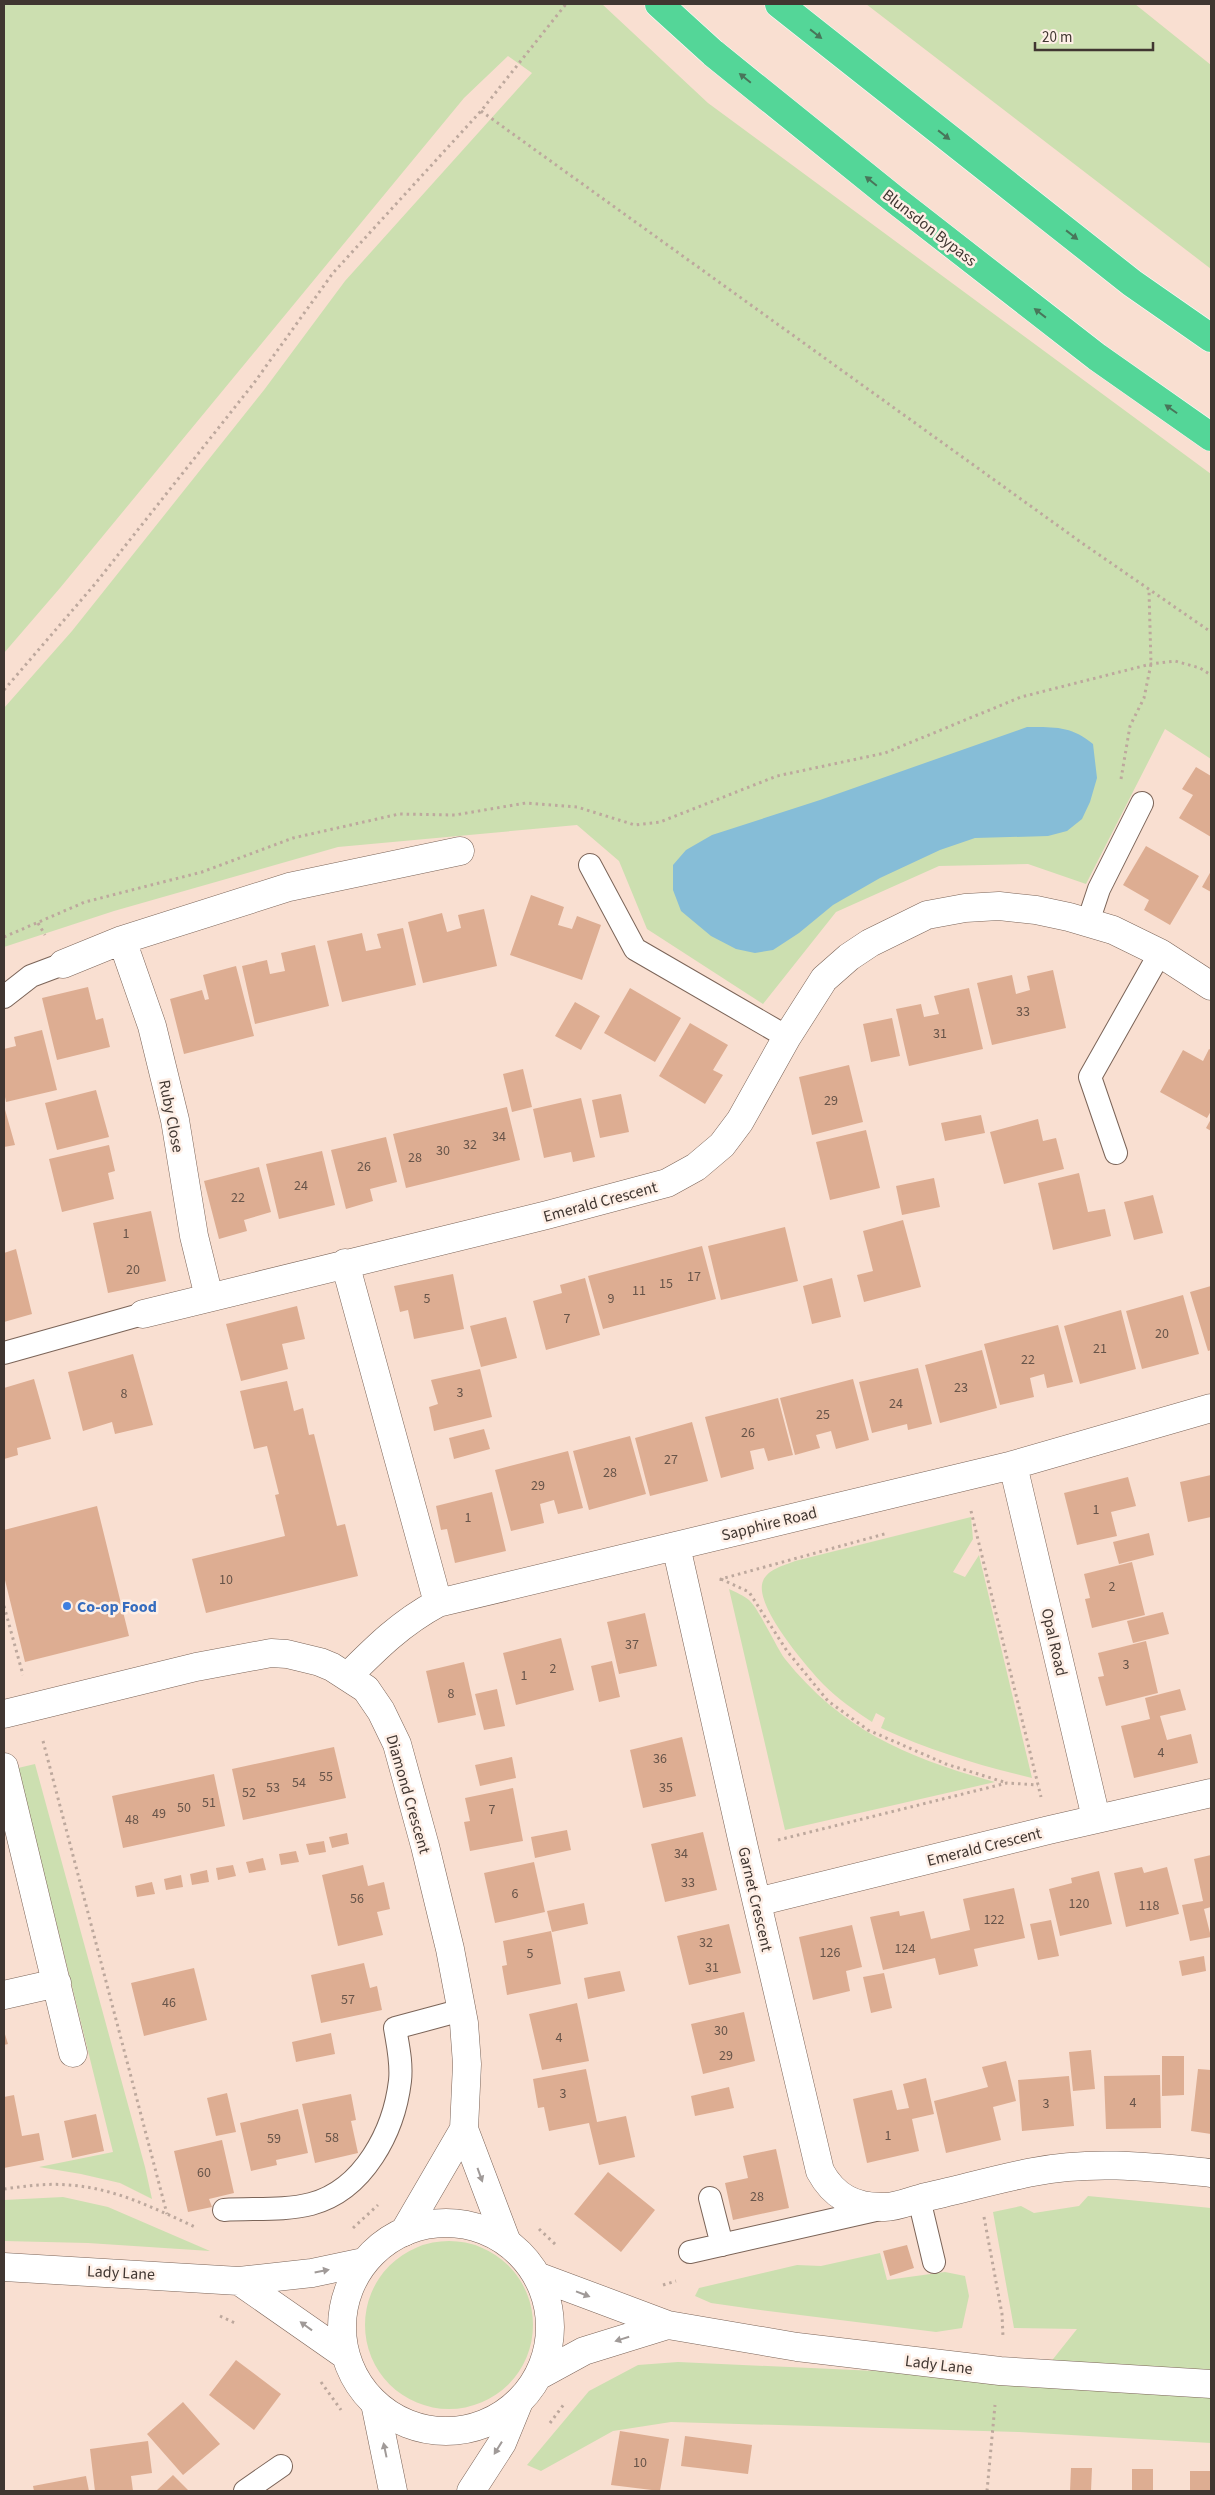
<svg xmlns="http://www.w3.org/2000/svg" width="1215" height="2495" font-family="'Source Sans 3',sans-serif">
<rect width="100%" height="100%" fill="#f9dfd1"/>
<path fill="#ccdfb0" d="M4,4H602L708,103L1211,474V759L1165,729L1086,884L1028,864L939,866L836,912L763,1004L647,929L619,861L577,825L338,847L114,911L4,947V708L72,631L264,390L345,281L532,73L508,56L464,98L60,588L4,653Z
M866,4H1135L1211,65V269Z
M971,1517L973,1539L953,1572L965,1577L979,1555L1032,1778C978,1765 931,1751 881,1728L885,1718L876,1713L872,1722C855,1711 838,1699 823,1684C807,1667 753,1605 763,1581C768,1569 783,1566 795,1561Z
M729,1589C736,1592 744,1596 749,1600C759,1609 775,1645 785,1659C843,1731 908,1758 995,1782L785,1830Z
M35,1764L145,2167L152,2199L120,2183L81,2174L39,2167L113,2152L18,1768Z
M1088,2196L1211,2208V2443L1019,2432L671,2422L613,2431L541,2471L527,2465L589,2391L638,2365L678,2362L963,2375L1030,2388L1077,2329L1014,2328L993,2212L1021,2206L1034,2213L1079,2206Z
M63,2197L108,2207L210,2251L88,2243L4,2241V2200Z
M365 2325a84 84 0 1 1 168 0a84 84 0 1 1-168 0Z
M880,2253L887,2280L945,2272L965,2276L969,2296L962,2328L936,2332L753,2309L711,2303L695,2296L699,2288L797,2265L821,2266Z"/>
<path fill="#86bdd7" d="M1027,727C1054,727 1072,726 1093,744L1097,778L1090,802L1082,819L1067,831L1048,836L975,838L940,850L880,878L833,905L799,933L773,950L755,953L736,949L711,936L681,911L673,890V865L686,850L712,835L820,800Z"/>
<path fill="#ddad92" d="M1196,767L1211,776V837L1179,818L1193,795L1182,789Z
M1146,846L1199,876L1170,925L1144,910L1149,900L1123,885Z
M1211,871V892L1202,887Z
M531,895L564,907L558,925L572,929L577,916L601,925L582,980L510,955Z
M484,909L497,966L423,983L408,922L442,913L447,932L461,928L458,915Z
M403,928L416,985L342,1002L327,941L362,933L366,951L381,948L377,934Z
M315,945L329,1006L255,1024L242,966L267,960L270,974L285,971L281,953Z
M236,966L254,1036L184,1054L170,999L202,990L205,1000L209,999L203,975Z
M1053,970L1066,1028L992,1045L977,983L1012,975L1016,994L1030,990L1027,976Z
M88,987L96,1020L103,1018L110,1047L57,1060L42,998Z
M630,988L681,1018L655,1062L604,1033Z
M969,988L983,1049L909,1066L896,1009L921,1004L924,1017L939,1014L934,996Z
M575,1002L600,1016L581,1050L555,1036Z
M892,1018L900,1056L871,1062L863,1024Z
M690,1023L728,1045L713,1070L723,1075L705,1104L659,1076Z
M42,1030L57,1090L6,1102L4,1092V1049L16,1046L14,1037Z
M1209,1049L1211,1050V1111L1207,1118L1160,1092L1183,1050L1203,1061Z
M849,1065L863,1122L812,1135L799,1077Z
M523,1069L532,1107L512,1112L503,1074Z
M96,1090L109,1137L57,1150L45,1103Z
M621,1094L629,1132L600,1138L592,1100Z
M581,1098L595,1157L573,1162L571,1152L544,1158L533,1109Z
M4,1106L15,1145L4,1147Z
M507,1107L520,1160L406,1188L393,1134Z
M981,1115L985,1133L945,1141L941,1123Z
M1038,1119L1043,1141L1056,1138L1064,1169L1004,1184L990,1132Z
M1211,1119V1131L1206,1128Z
M866,1130L880,1188L830,1200L816,1142Z
M386,1137L397,1182L370,1189L373,1201L346,1209L331,1150Z
M109,1145L115,1171L108,1173L114,1199L62,1212L49,1159Z
M322,1151L335,1205L279,1219L266,1164Z
M259,1167L271,1212L244,1220L247,1231L219,1239L204,1181Z
M1079,1173L1088,1212L1105,1209L1111,1236L1053,1250L1038,1183Z
M934,1178L940,1207L902,1215L896,1186Z
M1153,1195L1163,1233L1134,1240L1124,1202Z
M151,1211L166,1281L108,1293L93,1223Z
M903,1220L921,1287L864,1302L857,1275L873,1271L863,1231Z
M785,1227L798,1281L721,1300L708,1246Z
M702,1246L716,1299L603,1329L588,1276Z
M16,1249L32,1314L4,1322V1253Z
M453,1274L464,1329L414,1339L408,1310L400,1312L394,1286Z
M585,1278L600,1335L546,1350L533,1301L562,1293L560,1285Z
M832,1278L841,1317L812,1324L803,1286Z
M1211,1286V1350L1208,1351L1190,1292Z
M1183,1295L1199,1354L1142,1369L1126,1311Z
M297,1306L305,1339L282,1344L288,1369L241,1381L226,1324Z
M1121,1310L1136,1369L1080,1384L1064,1326Z
M506,1317L517,1358L481,1367L470,1326Z
M1058,1325L1073,1382L1047,1388L1044,1374L1030,1378L1034,1397L1000,1405L984,1344Z
M982,1350L997,1408L940,1423L925,1365Z
M133,1354L153,1425L115,1434L112,1422L83,1431L68,1372Z
M918,1368L932,1424L908,1430L907,1424L872,1433L859,1382Z
M480,1369L492,1417L434,1431L429,1407L438,1404L431,1380Z
M34,1379L51,1439L17,1448L18,1455L4,1459V1388Z
M853,1379L869,1440L836,1449L831,1431L816,1435L820,1448L795,1455L780,1398Z
M287,1381L294,1411L303,1408L309,1435L314,1434L337,1526L345,1524L358,1576L206,1613L192,1559L285,1536L275,1495L279,1494L267,1446L254,1449L240,1391Z
M778,1398L793,1455L768,1461L764,1448L750,1451L754,1469L721,1478L705,1417Z
M692,1422L708,1481L650,1496L635,1438Z
M484,1429L490,1449L454,1459L449,1438Z
M630,1436L646,1494L589,1510L573,1451Z
M568,1451L583,1508L558,1514L554,1500L540,1504L544,1523L511,1531L495,1470Z
M1211,1475V1517L1188,1522L1180,1482Z
M1128,1477L1136,1506L1111,1512L1117,1536L1077,1545L1064,1493Z
M492,1492L506,1551L455,1563L447,1529L441,1530L436,1506Z
M97,1506L129,1636L25,1662L4,1576V1530Z
M1149,1533L1154,1555L1119,1564L1113,1542Z
M1132,1562L1145,1615L1092,1628L1085,1599L1090,1598L1084,1574Z
M1163,1612L1169,1634L1133,1643L1127,1621Z
M645,1613L657,1666L619,1674L607,1622Z
M561,1638L574,1690L516,1705L503,1653Z
M1146,1641L1158,1693L1106,1706L1098,1677L1104,1676L1098,1653Z
M612,1661L620,1697L599,1702L591,1666Z
M464,1662L476,1715L438,1723L426,1671Z
M497,1689L505,1726L484,1730L475,1694Z
M1180,1689L1186,1710L1160,1716L1167,1740L1191,1734L1198,1763L1134,1778L1121,1726L1150,1719L1145,1698Z
M682,1737L696,1796L643,1808L630,1750Z
M334,1747L346,1798L243,1820L232,1769Z
M512,1757L516,1778L480,1786L475,1765Z
M214,1774L225,1826L123,1848L112,1796Z
M513,1788L523,1841L470,1851L464,1822L470,1821L465,1798Z
M567,1830L571,1850L535,1858L531,1837Z
M703,1832L717,1890L665,1902L651,1844Z
M347,1833L349,1844L332,1848L329,1837Z
M324,1841L326,1852L309,1855L306,1844Z
M296,1851L299,1862L281,1865L279,1854Z
M1211,1855V1907L1204,1909L1211,1937L1190,1941L1182,1905L1203,1901L1194,1859Z
M263,1858L266,1870L249,1873L246,1862Z
M534,1862L545,1912L495,1923L484,1873Z
M233,1865L236,1876L218,1880L216,1868Z
M363,1865L368,1886L384,1882L390,1909L377,1912L383,1935L338,1946L322,1875Z
M1142,1867L1144,1873L1167,1867L1179,1914L1126,1927L1114,1873Z
M207,1870L209,1882L192,1885L190,1874Z
M1099,1871L1112,1924L1060,1936L1049,1889L1072,1883L1071,1878Z
M181,1875L183,1887L166,1890L164,1879Z
M152,1882L155,1894L137,1897L135,1886Z
M1014,1888L1025,1938L974,1949L978,1966L939,1975L935,1958L883,1970L870,1917L899,1911L900,1916L924,1911L931,1939L970,1930L963,1899Z
M584,1903L588,1924L552,1932L547,1911Z
M1051,1920L1059,1956L1038,1960L1030,1924Z
M729,1924L741,1973L689,1985L677,1936Z
M852,1925L862,1967L846,1971L850,1991L813,2000L799,1937Z
M551,1931L561,1984L507,1995L502,1966L507,1965L503,1941Z
M1204,1956L1206,1971L1182,1976L1179,1961Z
M364,1963L370,1988L377,1986L382,2010L321,2023L311,1975Z
M194,1968L207,2020L144,2036L131,1983Z
M620,1971L625,1991L588,1999L584,1978Z
M884,1973L892,2008L871,2013L863,1977Z
M577,2003L589,2061L542,2070L529,2014Z
M744,2012L755,2061L703,2074L691,2024Z
M4,2031L8,2044L4,2045Z
M331,2033L335,2054L296,2062L292,2042Z
M1091,2050L1095,2089L1073,2091L1069,2052Z
M1162,2056H1184V2095L1162,2096Z
M1006,2061L1016,2101L993,2107L1001,2140L946,2153L934,2101L988,2087L982,2067Z
M586,2069L597,2122L626,2116L635,2157L599,2165L589,2123L549,2131L544,2107L538,2108L533,2079Z
M1198,2069L1211,2070V2134L1191,2131Z
M1160,2075L1161,2128L1106,2129L1104,2076Z
M1069,2076L1074,2126L1022,2131L1018,2080Z
M926,2078L934,2114L912,2119L919,2151L867,2163L853,2099L892,2090L897,2110L909,2108L903,2084Z
M729,2087L734,2108L695,2116L691,2096Z
M227,2093L236,2132L216,2136L207,2098Z
M351,2094L356,2120L351,2121L358,2153L315,2163L302,2104Z
M14,2095L22,2136L39,2133L44,2160L4,2168V2097Z
M298,2109L308,2153L276,2160L277,2165L251,2171L240,2123Z
M96,2114L104,2151L72,2158L64,2121Z
M222,2140L234,2193L209,2199L212,2207L188,2212L174,2151Z
M776,2149L789,2208L733,2220L725,2183L748,2178L743,2156Z
M608,2172L655,2210L621,2252L574,2214Z
M907,2245L914,2268L890,2276L883,2251Z
M236,2360L281,2394L254,2430L209,2395Z
M183,2402L220,2444L183,2475L147,2434Z
M620,2431L669,2439L660,2491L611,2485Z
M685,2436L752,2445L748,2474L681,2466Z
M148,2441L152,2473L131,2476L133,2491H95L90,2449Z
M1071,2468H1092L1091,2491H1070Z
M1132,2469H1153V2491H1132Z
M1190,2471H1211V2491H1190Z
M173,2475L189,2491H156Z
M86,2476L89,2491H34L33,2486Z"/>
<g fill="none" stroke-linecap="round" stroke-linejoin="round">
<g stroke="#7b6458" stroke-width="24">
<path id="service" d="M590,865L635,949L787,1037
M1088,922L1099,889L1142,803
M4,997L31,976L63,964
M1116,1153L1090,1077L1160,953
M4,1353L143,1314
M710,2198L722,2245
M919,2199L934,2262
M224,2210C252,2208 284,2211 311,2204C364,2190 394,2131 400,2081C402,2063 398,2046 395,2028L462,2010
M690,2252L880,2209
M245,2491L281,2466"/>
</g>
<g stroke="#7b6458" stroke-width="29">
<path id="minor" d="M122,940L152,1026L175,1120L194,1236L209,1297
M63,964L122,940L289,887L460,851
M345,1263L438,1603
M143,1314L547,1215L667,1183L696,1167L722,1145L740,1121L787,1037L824,979L849,957L870,943L927,915L965,908L999,906L1036,910L1069,917L1113,930L1160,953L1211,986
M1013,1465L1096,1818
M676,1546L744,1848L820,2171C834,2197 855,2208 885,2207C897,2207 910,2201 922,2198C959,2190 996,2179 1033,2172C1093,2160 1151,2167 1211,2173
M348,1676C377,1647 401,1623 438,1603L1013,1465L1211,1408
M4,1714L196,1667L271,1653L287,1654L320,1662L332,1667L366,1689L381,1711L397,1744L425,1846L450,1949L464,2023L467,2064L464,2129L506,2240
M4,1767L73,2053
M757,1902L1049,1830L1211,1793
M4,1995L57,1983
M404,2232L464,2129"/>
</g>
<g stroke="#7b6458" stroke-width="29">
<path id="tertiary" d="M376,2408L393,2491
M471,2491L502,2443L518,2404"/>
</g>
<g stroke="#7b6458" stroke-width="29">
<path id="secondary" d="M342 2327a104 104 0 1 1 208 0a104 104 0 1 1-208 0Z
M4,2267L239,2281L312,2273L364,2262
M537,2276L668,2325L797,2347L1000,2371L1211,2384
M239,2281L345,2355
M540,2375L584,2351L668,2325"/>
</g>
<g stroke="#fff" stroke-width="29">
<path id="trunk" d="M659,4L713,53L894,199L1097,357L1211,437
M779,4L1132,283L1211,338"/>
</g>
<path stroke="#bda89d" stroke-width="3" stroke-dasharray="2.5 4" stroke-linecap="butt" d="M481,111L1082,543L1211,632
M4,690L95,584L254,383L333,273L481,111L566,4
M1121,779L1130,726L1144,698L1151,664L1149,591
M38,923L45,935
M4,937L85,902L202,872L293,838L399,814L455,815L526,803L577,807L635,825L660,822L777,776L885,753L1021,697L1151,664L1175,661L1200,668L1211,675
M971,1511L1041,1797
M721,1579L749,1592L787,1651L828,1701L868,1730L946,1764L1007,1783
M721,1581V1579L888,1533
M4,1606L23,1675
M43,1741L167,2214
M778,1840L1007,1783L1038,1785
M4,2189C26,2186 47,2183 69,2185C115,2188 156,2209 197,2228
M984,2217L1002,2314L1003,2337
M353,2228L378,2205
M539,2229L556,2245
M663,2285L676,2281
M220,2316L235,2323
M321,2382L341,2410
M550,2423L564,2404
M987,2491L995,2405"/>
<use href="#service" stroke="#fff" stroke-width="22"/>
<use href="#minor" stroke="#fff" stroke-width="28"/>
<use href="#tertiary" stroke="#fff" stroke-width="28"/>
<use href="#secondary" stroke="#fff" stroke-width="28"/>
<use href="#trunk" stroke="#54d698" stroke-width="28"/>
</g>
<defs><path id="oneway-solid" d="M-6-.8H1V-3.2L6.5 0L1 3.2V.8H-6Z" transform="scale(1.25)"/></defs>
<g fill="#48765a">
<use href="#oneway-solid" transform="translate(816 34) rotate(38)"/>
<use href="#oneway-solid" transform="translate(745 78) rotate(-141)"/>
<use href="#oneway-solid" transform="translate(944 135) rotate(38)"/>
<use href="#oneway-solid" transform="translate(871 181) rotate(-141)"/>
<use href="#oneway-solid" transform="translate(1072 235) rotate(38)"/>
<use href="#oneway-solid" transform="translate(1040 313) rotate(-142)"/>
<use href="#oneway-solid" transform="translate(1171 409) rotate(-145)"/>
</g>
<g fill="#a09a98">
<use href="#oneway-solid" transform="translate(480 2175) rotate(70)"/>
<use href="#oneway-solid" transform="translate(322 2271) rotate(-11)"/>
<use href="#oneway-solid" transform="translate(583 2294) rotate(21)"/>
<use href="#oneway-solid" transform="translate(306 2326) rotate(-144)"/>
<use href="#oneway-solid" transform="translate(622 2339) rotate(163)"/>
<use href="#oneway-solid" transform="translate(498 2448) rotate(122)"/>
<use href="#oneway-solid" transform="translate(385 2450) rotate(-102)"/>
</g>
<circle fill="#3f7fe0" stroke="#feefe6" stroke-width="2" cx="67" cy="1606" r="5"/>
<g text-anchor="middle" stroke-width="5" stroke-linejoin="round" paint-order="stroke">
<g font-size="14" fill="#675449">
<text x="1023" y="1016">33</text>
<text x="940" y="1038">31</text>
<text x="831" y="1105">29</text>
<text x="499" y="1141">34</text>
<text x="470" y="1149">32</text>
<text x="443" y="1155">30</text>
<text x="415" y="1162">28</text>
<text x="364" y="1171">26</text>
<text x="301" y="1190">24</text>
<text x="238" y="1202">22</text>
<text x="126" y="1238">1</text>
<text x="133" y="1274">20</text>
<text x="694" y="1281">17</text>
<text x="666" y="1288">15</text>
<text x="639" y="1295">11</text>
<text x="427" y="1303">5</text>
<text x="611" y="1303">9</text>
<text x="567" y="1323">7</text>
<text x="1162" y="1338">20</text>
<text x="1100" y="1353">21</text>
<text x="1028" y="1364">22</text>
<text x="961" y="1392">23</text>
<text x="460" y="1397">3</text>
<text x="124" y="1398">8</text>
<text x="896" y="1408">24</text>
<text x="823" y="1419">25</text>
<text x="748" y="1437">26</text>
<text x="671" y="1464">27</text>
<text x="610" y="1477">28</text>
<text x="538" y="1490">29</text>
<text x="1096" y="1514">1</text>
<text x="468" y="1522">1</text>
<text x="226" y="1584">10</text>
<text x="1112" y="1591">2</text>
<text x="632" y="1649">37</text>
<text x="1126" y="1669">3</text>
<text x="553" y="1673">2</text>
<text x="524" y="1680">1</text>
<text x="451" y="1698">8</text>
<text x="1161" y="1757">4</text>
<text x="660" y="1763">36</text>
<text x="326" y="1781">55</text>
<text x="299" y="1787">54</text>
<text x="273" y="1792">53</text>
<text x="666" y="1792">35</text>
<text x="249" y="1797">52</text>
<text x="209" y="1807">51</text>
<text x="184" y="1812">50</text>
<text x="492" y="1814">7</text>
<text x="159" y="1818">49</text>
<text x="132" y="1824">48</text>
<text x="681" y="1858">34</text>
<text x="688" y="1887">33</text>
<text x="515" y="1898">6</text>
<text x="357" y="1903">56</text>
<text x="1079" y="1908">120</text>
<text x="1149" y="1910">118</text>
<text x="994" y="1924">122</text>
<text x="706" y="1947">32</text>
<text x="905" y="1953">124</text>
<text x="830" y="1957">126</text>
<text x="530" y="1958">5</text>
<text x="712" y="1972">31</text>
<text x="348" y="2004">57</text>
<text x="169" y="2007">46</text>
<text x="721" y="2035">30</text>
<text x="559" y="2042">4</text>
<text x="726" y="2060">29</text>
<text x="563" y="2098">3</text>
<text x="1133" y="2107">4</text>
<text x="1046" y="2108">3</text>
<text x="888" y="2140">1</text>
<text x="332" y="2142">58</text>
<text x="274" y="2143">59</text>
<text x="204" y="2177">60</text>
<text x="757" y="2201">28</text>
<text x="640" y="2467">10</text>
</g>
<g font-size="16" fill="#403631" stroke="#feefe6">
<text transform="translate(930 227) rotate(38)" y="6">Blunsdon Bypass</text>
<text transform="translate(172 1116) rotate(79)" y="6">Ruby Close</text>
<text transform="translate(600 1201) rotate(-15)" y="6">Emerald Crescent</text>
<text transform="translate(769 1523) rotate(-14)" y="6">Sapphire Road</text>
<text transform="translate(1055 1642) rotate(77)" y="6">Opal Road</text>
<text transform="translate(409 1794) rotate(74)" y="6">Diamond Crescent</text>
<text transform="translate(984 1846) rotate(-14)" y="6">Emerald Crescent</text>
<text transform="translate(756 1899) rotate(77)" y="6">Garnet Crescent</text>
<text transform="translate(121 2272) rotate(3)" y="6">Lady Lane</text>
<text transform="translate(939 2364) rotate(7)" y="6">Lady Lane</text>
</g>
<g font-size="16" font-weight="bold" fill="#366cbe" stroke="#feefe6" text-anchor="start">
<text x="77" y="1612">Co-op Food</text>
</g>
</g>
<rect width="1215" height="2495" fill="none" stroke="#403631" stroke-width="10"/>
<path d="M1035 42v8h118v-8" fill="none" stroke="#403631" stroke-width="2.5"/>
<text x="1042" y="42" font-size="15" fill="#403631" stroke="#feefe6" stroke-width="4" paint-order="stroke">20 m</text>
</svg>
